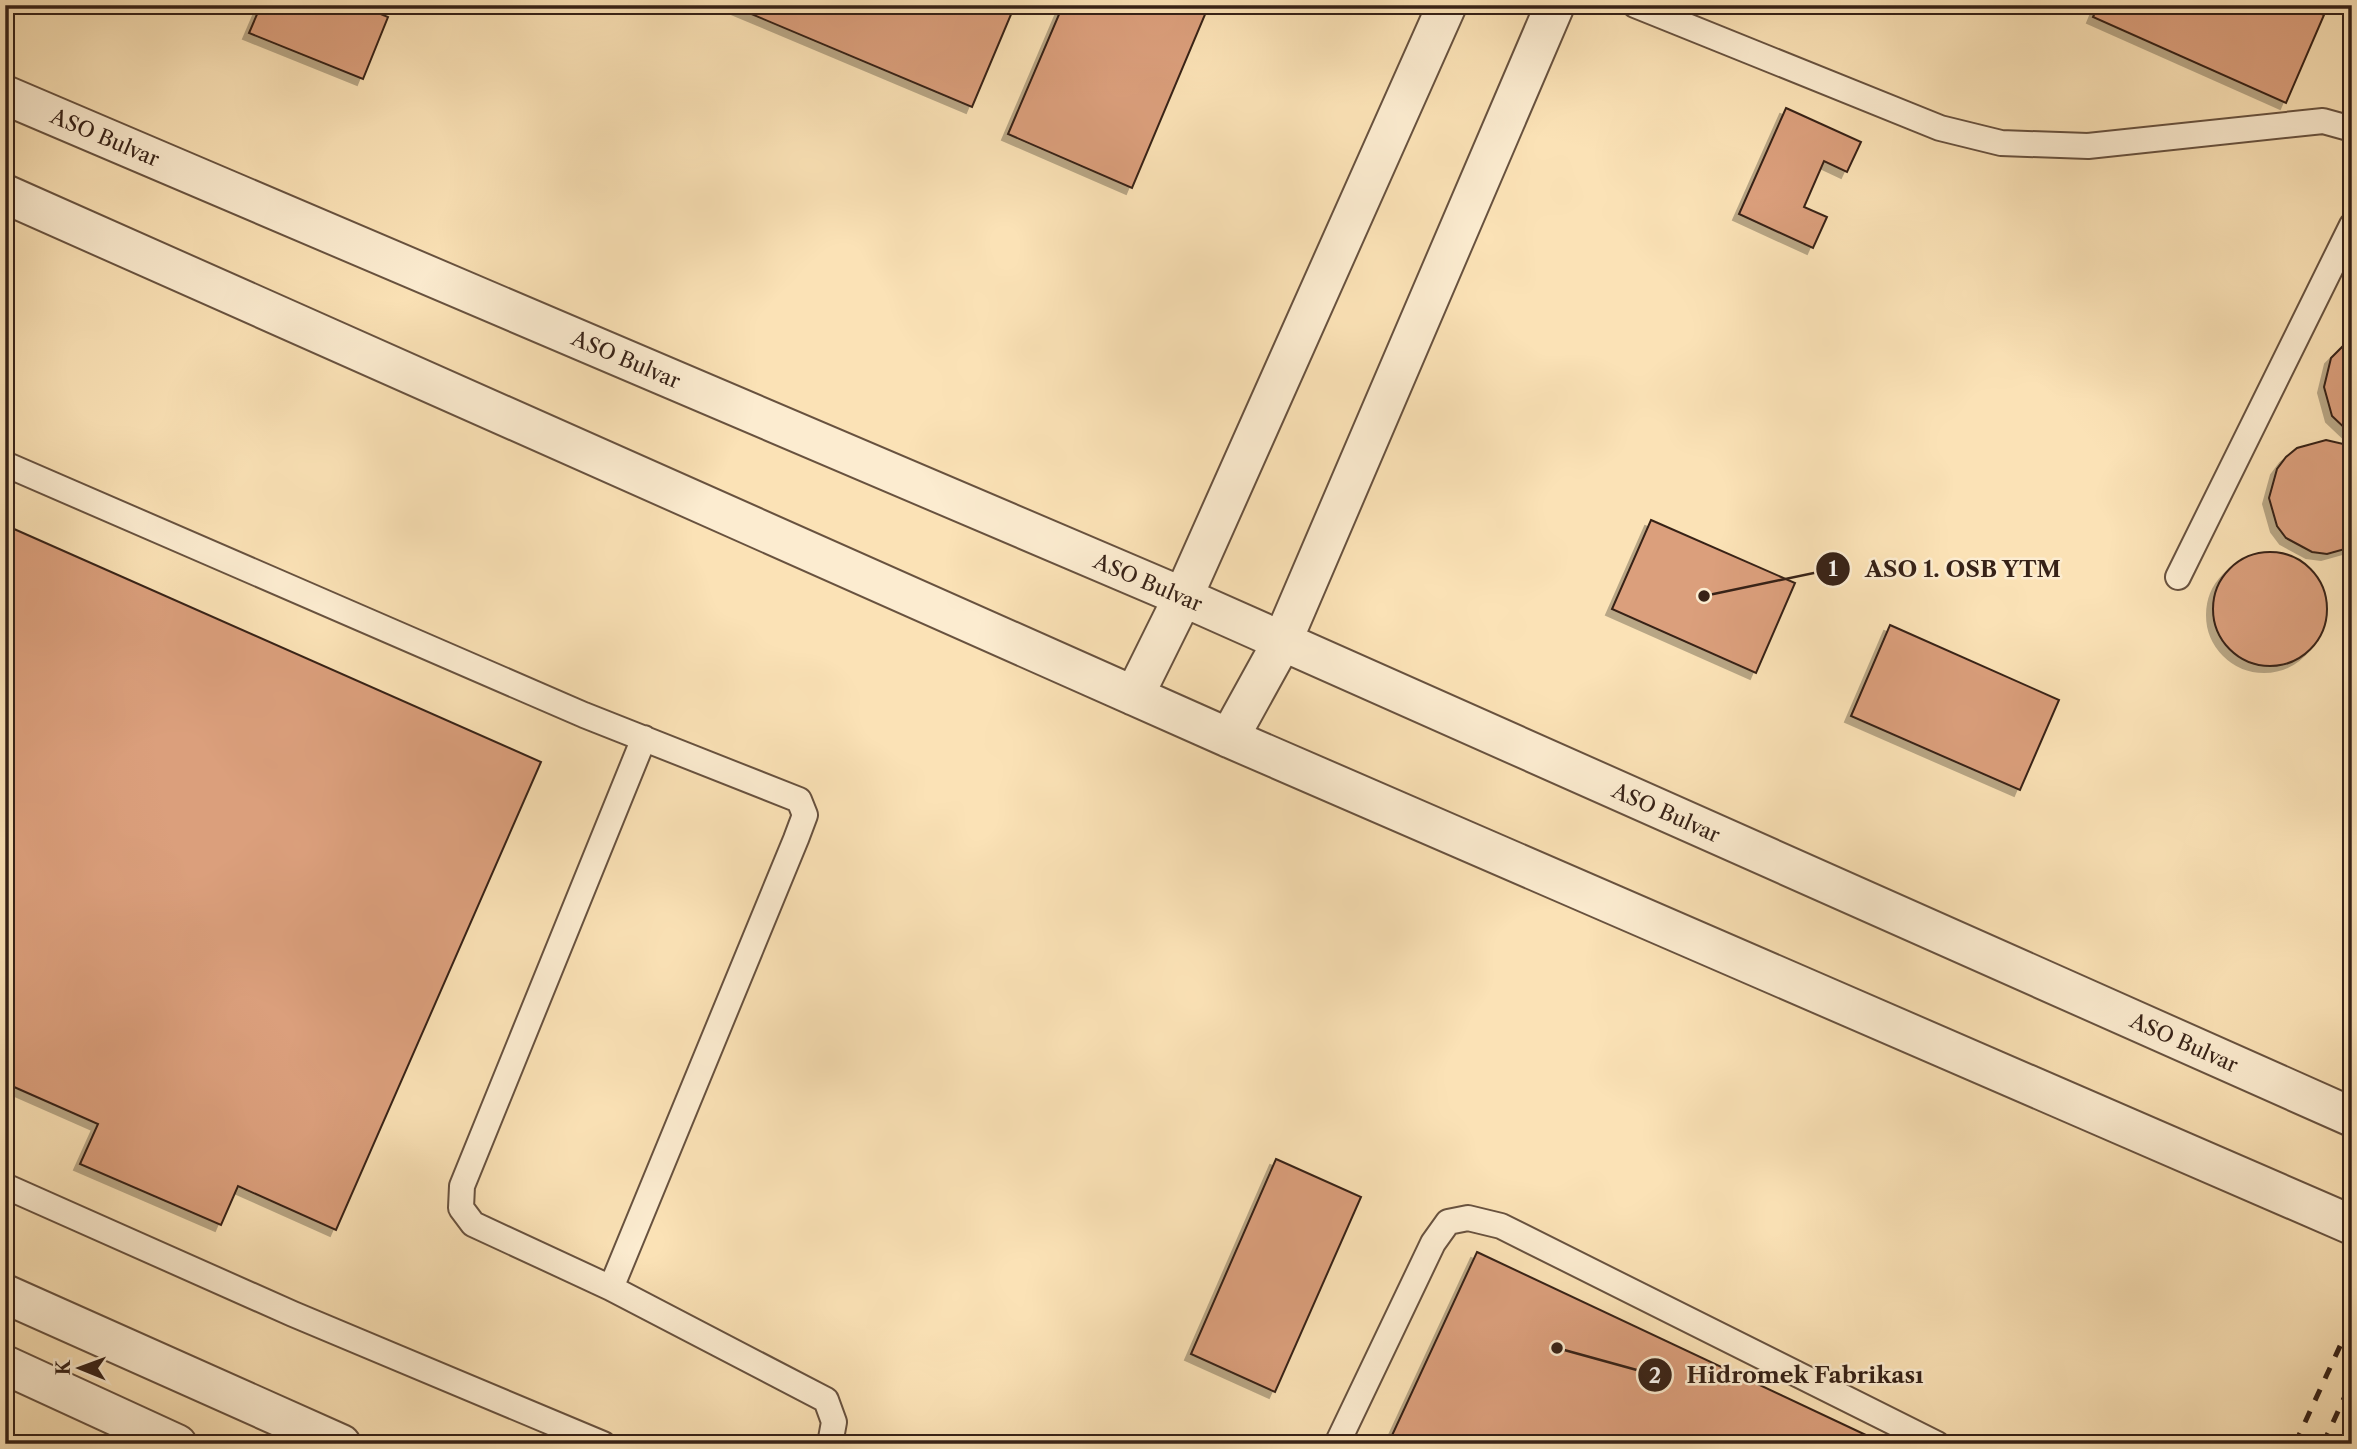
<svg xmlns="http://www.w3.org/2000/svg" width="2357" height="1449" font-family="'Libre Caslon Text',serif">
<defs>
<filter id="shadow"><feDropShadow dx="-6" dy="6" stdDeviation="0" flood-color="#0004"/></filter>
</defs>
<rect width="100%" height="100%" fill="#fbe2b6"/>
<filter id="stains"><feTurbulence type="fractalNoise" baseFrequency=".00286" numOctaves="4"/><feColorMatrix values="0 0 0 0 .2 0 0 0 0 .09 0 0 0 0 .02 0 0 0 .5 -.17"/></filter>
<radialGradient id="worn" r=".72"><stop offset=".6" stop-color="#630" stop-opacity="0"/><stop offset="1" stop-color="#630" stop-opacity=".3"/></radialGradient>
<path fill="#db9f7c" stroke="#372217" stroke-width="2" filter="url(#shadow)" d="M261,5H359L388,17L363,79L249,33Z
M730,5H1015L972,107Z
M1063,5H1209L1132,188L1008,134Z
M2098,5H2302L2324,15L2286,103L2093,17Z
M1786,108L1861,142L1847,172L1824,161L1804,207L1827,217L1813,248L1739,214Z
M2352,337V435L2332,416L2324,387L2331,358Z
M2326,440L2352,446V547L2327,554L2312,552L2286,538L2277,526L2269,498L2277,469L2286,457L2297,448Z
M1651,520L1795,583L1756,673L1612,609Z
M5,525L541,762L336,1230L238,1186L221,1225L80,1164L98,1124L5,1083Z
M2213 609a57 57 0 1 1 114 0a57 57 0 1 1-114 0Z
M1890,625L2059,700L2020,790L1851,716Z
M1276,1159L1361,1197L1275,1392L1191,1354Z
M1477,1252L1885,1444H1388Z"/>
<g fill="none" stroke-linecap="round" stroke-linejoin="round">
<g stroke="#68523f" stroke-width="28">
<path id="service" d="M1635,5L1940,128L2001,143L2088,146L2323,121L2352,129
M5,464L584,715L799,800L805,815L796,839L611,1288
M2178,577L2352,225
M644,738L462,1186L461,1208L473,1224L611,1288L826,1400L834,1422L830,1444
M5,1186L293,1314L603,1444
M1337,1444L1433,1243L1448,1222L1468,1218L1501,1226L1937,1444"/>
</g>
<g stroke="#68523f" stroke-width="42">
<path id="tertiary" d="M5,95L1183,597L2352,1117
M5,194L1229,738L2352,1225
M1134,696L1183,597L1447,5
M1229,738L1282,642L1555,5
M5,1294L341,1444
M5,1365L177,1444"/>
</g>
<use href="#service" stroke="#fcecd0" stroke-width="24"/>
<use href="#tertiary" stroke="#fcecd0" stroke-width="38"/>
<path stroke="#372217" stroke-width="5" stroke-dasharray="12 12" stroke-linecap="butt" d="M2295,1444L2352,1320
M2323,1444L2352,1381"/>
</g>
<g text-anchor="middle" stroke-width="5" stroke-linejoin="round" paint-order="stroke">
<g font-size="21" fill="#372217" stroke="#fcecd0">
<text transform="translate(105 138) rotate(23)" y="7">ASO Bulvar</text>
<text transform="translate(626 360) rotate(23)" y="7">ASO Bulvar</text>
<text transform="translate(1148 583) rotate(23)" y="7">ASO Bulvar</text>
<text transform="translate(1666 813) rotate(24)" y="7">ASO Bulvar</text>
<text transform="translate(2184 1043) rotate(24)" y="7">ASO Bulvar</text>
</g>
</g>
<path fill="none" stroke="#372217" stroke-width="2.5" d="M1704 596L1833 569M1557 1348L1655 1375"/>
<g fill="#372217" stroke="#fcecd0" stroke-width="2.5">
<circle cx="1704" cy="596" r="7"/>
<circle cx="1557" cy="1348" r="7"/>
<circle cx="1833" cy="569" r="18"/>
<circle cx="1655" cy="1375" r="18"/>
</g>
<g font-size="21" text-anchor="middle" font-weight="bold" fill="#fff">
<text x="1833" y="576">1</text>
<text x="1655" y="1383">2</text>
</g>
<g font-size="23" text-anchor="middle" font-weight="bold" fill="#372217" stroke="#fcecd0" stroke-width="5" stroke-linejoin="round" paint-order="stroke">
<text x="1963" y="577">ASO 1. OSB YTM</text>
<text x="1805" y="1383">Hidromek Fabrikası</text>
</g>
<rect width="2357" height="1449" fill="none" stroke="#fbe2b6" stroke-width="28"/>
<rect x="7" y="7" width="2343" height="1435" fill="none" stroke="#372217" stroke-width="3.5"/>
<rect x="14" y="14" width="2329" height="1421" fill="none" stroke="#372217" stroke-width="2"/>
<g transform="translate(80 1368) rotate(271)" stroke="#fcecd0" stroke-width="5" paint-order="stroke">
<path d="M0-5L12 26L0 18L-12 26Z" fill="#372217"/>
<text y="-10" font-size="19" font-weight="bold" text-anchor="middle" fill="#372217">K</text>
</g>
<rect width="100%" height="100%" filter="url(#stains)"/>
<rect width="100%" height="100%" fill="url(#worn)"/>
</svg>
